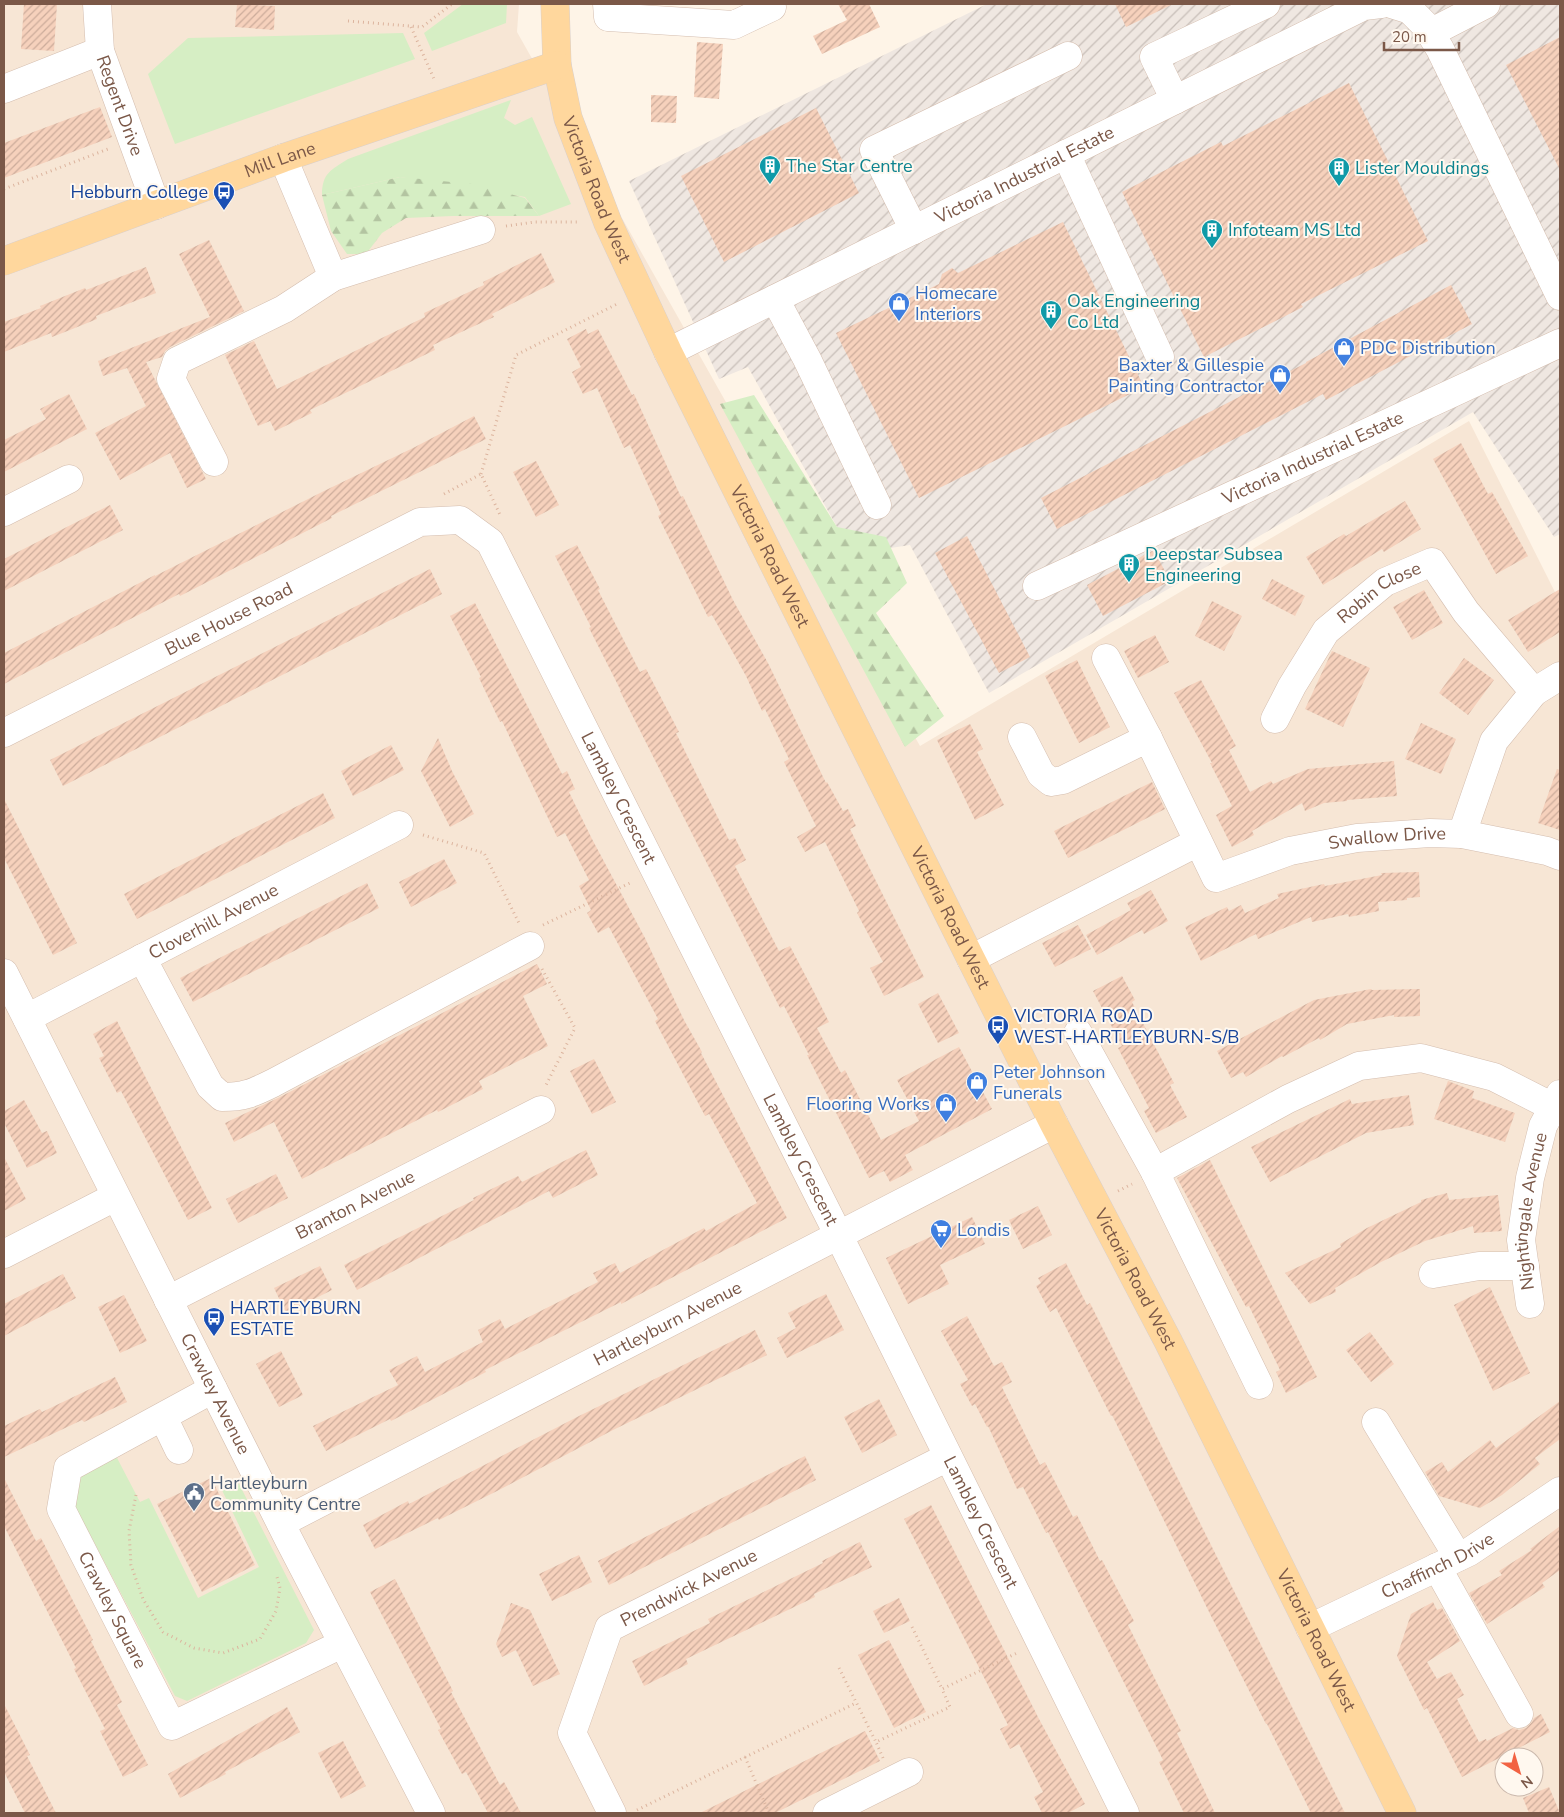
<svg xmlns="http://www.w3.org/2000/svg" width="1564" height="1817" font-family="'Nunito Sans',sans-serif">
<defs>
<pattern id="industrial-furrows" width="10" height="10" patternUnits="userSpaceOnUse" patternTransform="scale(1.25)"><rect width="10" height="10" fill="#efe7e1"/><path d="M-1 1l2-2M0 10L10 0M9 11l2-2" fill="none" stroke="#c7beb8"/></pattern>
<pattern id="forest-firs" width="22" height="20" patternUnits="userSpaceOnUse" patternTransform="scale(1.25)"><rect width="22" height="20" fill="#d6eec4"/><path d="M5 1l3.5 6h-7zM16 11l3.5 6h-7z" fill="#b3c4a1"/></pattern>
<pattern id="building-hatch" width="6" height="6" patternUnits="userSpaceOnUse" patternTransform="scale(1.25)"><rect width="6" height="6" fill="#f6d1bc"/><path d="M-1 1l2-2M0 6l6-6M5 7l2-2" fill="none" stroke="#ccac9b"/></pattern>
</defs>
<rect width="100%" height="100%" fill="#fef4e7"/>
<path fill="#f7e6d5" fill-rule="evenodd" d="M4,4H519L517,32L920,746L1469,421L1560,602V1813H4ZM1504,1757H1534V1787H1504Z"/>
<path fill="url(#industrial-furrows)" d="M987,4H1560V534L1554,537L1473,412L989,693L910,545L852,554L748,367L719,379L629,181Z"/>
<path fill="#d6eec4" d="M463,4H507L506,23L432,51L424,33Z
M403,33L415,59L175,144L148,74L188,38Z
M511,100L504,118L515,125L532,117L571,204L539,216L525,197L400,177L322,195C322,173 331,170 348,159Z
M116,1456L140,1502L149,1498L198,1598L259,1567L220,1486L236,1478L314,1630L306,1643L187,1701L175,1696L75,1506L77,1477Z"/>
<path fill="url(#forest-firs)" d="M400,177L472,184L525,198L539,216H453L406,218L382,233L366,254H347L331,231L322,195Z
M754,395L837,527L886,537L907,583L876,613L944,716L905,747L720,404Z"/>
<path fill="url(#building-hatch)" d="M24,4H57L54,51L21,49Z
M237,4L275,6L274,30L235,27Z
M838,4H869L880,27L822,54L813,36L847,20Z
M1115,4H1173L1126,27Z
M1560,37V170L1506,65Z
M697,42L723,44L719,99L694,97Z
M1349,83L1428,241L1301,304L1303,307L1204,357L1122,192L1221,142L1223,146Z
M651,95L677,96L676,123L651,122Z
M100,107L112,137L4,178V143Z
M816,108L859,193L724,262L681,176Z
M1063,222L1144,387L919,498L836,333L939,284L942,274L952,268L958,273Z
M209,240L244,311L170,347L165,351L162,357L146,362L206,479L187,488L170,453L120,480L95,433L146,406L127,368L103,376L98,361L210,317L179,254Z
M541,253L555,282L492,314L494,317L433,345L435,350L310,410L312,413L275,431L270,421L258,426L225,355L254,341L277,389L425,317L424,313L484,285L483,282Z
M146,267L156,293L96,316L97,319L70,330L52,337L51,333L4,352V322L41,308L40,306L85,288L86,290Z
M1451,285L1472,324L1326,400L1323,394L1057,529L1041,498L1306,363V362Z
M586,329L588,334L598,329L632,395L634,394L681,497L683,496L733,600L769,665L826,783L827,782L843,811L848,809L856,826L850,829L924,977L884,996L870,968L883,962L857,913L859,911L825,842L805,852L797,837L816,826L784,762L789,759L765,709L762,711L746,676L712,615L708,617L658,516L661,514L630,445L624,448L597,388L583,394L572,372L581,367L567,339Z
M69,394L87,429L4,472V440L46,419L40,409Z
M474,416L486,439L331,516L332,518L180,596L179,594L4,684V653L155,575V576L324,491L415,447Z
M1461,443L1488,494L1492,492L1528,556L1496,574L1433,459Z
M536,461L559,505L536,517L513,472Z
M1405,501L1421,529L1384,552L1382,549L1323,585L1306,557L1344,534L1346,536Z
M110,505L123,530L4,591V559Z
M967,536L1030,657L999,673L935,553Z
M577,545L600,589L598,590L640,672L646,669L679,732L676,733L729,840L735,838L746,860L735,866L779,951L790,946L813,990L829,1022L817,1028L841,1073L845,1070L881,1140L919,1121L897,1080L959,1047L992,1109L905,1155L913,1170L890,1182L884,1171L869,1178L807,1055H809L784,1006L780,1008L620,691H621L589,628L591,627L555,556Z
M1154,550L1170,581L1103,616L1087,585Z
M430,569L442,594L63,786L50,760Z
M1272,579L1305,596L1295,616L1262,599Z
M1560,589V632L1528,652L1508,620Z
M1424,590L1443,623L1412,640L1393,607Z
M1212,601L1242,616L1224,651L1195,636Z
M475,603L562,774L567,771L575,789L569,792L592,839L645,938L684,1020L702,1052L701,1053L787,1218L621,1304V1302L485,1370L486,1372L391,1421L390,1419L326,1451L313,1426L398,1385L389,1370L417,1356L425,1372L483,1342L478,1330L500,1319L505,1329L598,1282L593,1273L615,1263L620,1273L704,1228L706,1231L757,1203L709,1114L705,1116L655,1021L658,1019L609,927L598,933L587,913L591,910L579,886L589,880L565,833L557,837L502,721L500,722L479,678L481,677L450,616Z
M1155,635L1169,662L1138,678L1124,651Z
M1332,651L1370,668L1343,727L1305,709Z
M1464,658L1494,680L1468,715L1439,693Z
M1077,660L1110,727L1079,743L1045,676Z
M1201,680L1236,746L1229,750L1250,792L1271,781L1273,784L1308,769L1394,761L1397,796L1347,800V801L1324,803L1305,811L1302,803L1252,831L1254,835L1232,847L1216,815L1232,806L1210,763H1212L1174,693Z
M1421,723L1456,739L1441,774L1405,759Z
M970,724L983,749L977,752L1004,805L975,820L937,740Z
M438,738L452,771L474,814L450,827L421,771Z
M391,745L404,770L353,796L341,771Z
M1557,769L1560,770V830L1538,823Z
M1152,782L1165,809L1068,858L1054,831Z
M323,793L335,818L137,919L124,894Z
M4,799L77,943L53,955L4,858Z
M444,859L457,883L411,907L399,882Z
M1419,872L1420,897L1407,898V900L1378,902L1379,911L1349,917L1348,914L1312,922L1311,917L1258,939L1256,934L1201,961L1185,927L1227,907L1229,911L1241,905L1245,913L1279,898L1277,894L1324,884L1325,886L1382,875L1381,873Z
M367,883L379,908L193,1002L180,978Z
M1151,890L1168,921L1144,934L1142,930L1097,955L1086,935L1131,910L1127,903Z
M1078,925L1091,949L1055,967L1042,943Z
M537,964L547,984L523,996L548,1046L479,1081L483,1089L438,1112L437,1110L302,1179L274,1122L234,1142L225,1123L280,1097Z
M1122,976L1135,1000L1132,1002L1174,1083L1170,1085L1187,1117L1156,1133L1144,1111L1149,1108L1118,1048L1122,1046L1093,991Z
M1371,989L1372,990L1420,989V1016L1394,1017V1015L1347,1024L1320,1040L1319,1038L1283,1057L1282,1056L1246,1077L1243,1072L1231,1078L1217,1051L1314,1000Z
M938,993L959,1033L938,1043L918,1004Z
M117,1021L212,1208L188,1220L121,1091L117,1093L99,1058L104,1056L93,1034Z
M594,1059L616,1102L592,1114L570,1071Z
M1448,1081L1474,1091L1472,1098L1515,1113L1505,1142L1434,1119Z
M1409,1095L1414,1125L1366,1133L1270,1182L1251,1147L1350,1099L1352,1104Z
M24,1100L42,1133L47,1131L57,1153L27,1168L4,1123V1111Z
M586,1150L598,1175L553,1198L549,1191L357,1290L344,1265L474,1200L473,1198L518,1176L522,1182Z
M4,1157L26,1199L4,1211Z
M1210,1160L1317,1377L1286,1393L1276,1372L1280,1370L1249,1306L1246,1307L1177,1178Z
M276,1174L288,1198L238,1223L226,1199Z
M1447,1193L1449,1200L1498,1195L1502,1231L1474,1233L1473,1226L1425,1241L1381,1262L1335,1288L1336,1292L1310,1304L1285,1273L1341,1247L1340,1244L1367,1228L1421,1202V1200Z
M1038,1206L1052,1235L1023,1249L1009,1220Z
M972,1217L985,1244L940,1265L949,1284L908,1304L886,1258Z
M1066,1263L1087,1305L1090,1303L1345,1813H1311L1267,1724H1266L1211,1616L1112,1415L1111,1416L1056,1308L1050,1312L1036,1286L1041,1283L1038,1278Z
M320,1266L332,1290L286,1313L274,1288Z
M63,1274L76,1298L4,1336V1304Z
M1490,1287L1530,1373L1493,1391L1454,1305Z
M826,1294L844,1330L787,1358L777,1338L796,1328L788,1313Z
M124,1295L147,1341L120,1353L98,1307Z
M967,1316L994,1366L1002,1362L1012,1382L1002,1387L1040,1465L1045,1462L1073,1517L1077,1515L1100,1561L1102,1560L1134,1621L1128,1625L1181,1731L1177,1733L1215,1813H1184L1159,1762L1163,1760L1048,1532L1046,1533L1023,1487L1017,1489L988,1426L987,1427L975,1404L972,1406L960,1384L968,1380L941,1331Z
M755,1330L767,1355L613,1430L497,1491L439,1520L438,1518L375,1549L363,1525L408,1501L409,1504L579,1416Z
M1370,1332L1394,1364L1371,1382L1346,1350Z
M281,1351L303,1395L279,1407L256,1364Z
M115,1377L127,1402L84,1422L82,1420L4,1457V1426L40,1409L42,1412Z
M879,1399L897,1435L862,1453L844,1417Z
M1560,1401V1439L1535,1458L1540,1464L1502,1495L1480,1508L1439,1496L1425,1472L1442,1462L1448,1472L1490,1440L1496,1448Z
M805,1456L816,1480L609,1585L598,1561Z
M4,1478L36,1541L41,1538L93,1640L91,1641L122,1702L117,1705L148,1765L123,1777L100,1731L105,1729L74,1669L76,1668L4,1526Z
M211,1478L255,1565L202,1592L157,1504Z
M931,1505L1039,1719L1085,1804L1068,1813H1042L1034,1797L1043,1792L1019,1744L1010,1749L1000,1729L1008,1725L904,1519Z
M1560,1526V1570L1542,1583L1545,1587L1487,1624L1469,1593L1502,1575L1499,1571L1532,1550L1530,1549Z
M860,1542L872,1567L814,1594L815,1597L686,1659L688,1664L644,1686L632,1661L710,1623L708,1619L823,1563L822,1561Z
M579,1555L592,1582L552,1601L539,1574Z
M395,1579L453,1691L451,1692L500,1785L504,1782L521,1813H488L466,1772L462,1774L438,1730L441,1729L370,1592Z
M899,1598L910,1621L884,1633L873,1611Z
M1433,1602L1437,1610L1442,1608L1460,1641L1427,1662L1437,1679L1451,1672L1464,1695L1457,1699L1479,1742L1486,1739L1487,1741L1513,1728L1519,1730L1526,1728L1532,1722L1534,1718L1541,1714L1550,1732L1462,1777L1427,1708L1424,1710L1397,1656L1411,1614Z
M511,1603L530,1610L560,1674L533,1686L516,1650L502,1657L496,1644Z
M889,1640L926,1712L894,1728L858,1655Z
M4,1704L30,1755L27,1756L56,1813H25L4,1772Z
M287,1707L300,1732L225,1772L226,1774L180,1798L168,1774Z
M865,1731L880,1761L775,1813H700Z
M343,1741L366,1786L341,1799L318,1753Z
M1549,1787L1560,1813H1529L1523,1798Z"/>
<g fill="none" stroke-linecap="round" stroke-linejoin="round">
<g stroke="#d4bdae" stroke-width="29">
<g id="minor">
<path id="s1" d="M97,4L100,51L156,205"/>
<path d="M607,4L608,17L734,25L772,7"/>
<path d="M1391,4L1410,10L1426,26L1440,49L1560,296"/>
<path d="M1430,33L1486,4"/>
<path d="M4,89L100,51"/>
<path d="M1175,100L1154,57L1266,4"/>
<path d="M1066,154L1160,357"/>
<path d="M283,158L333,277"/>
<path d="M914,230L874,150L1068,56"/>
<path d="M775,299L807,359L877,505"/>
<path id="s2" d="M668,352L1364,6L1381,4"/>
<path d="M214,462L171,379L177,361L284,309L333,277L481,230"/>
<path d="M4,512L69,479"/>
<path id="s3" d="M1037,586L1560,343"/>
<path d="M1106,658L1148,738"/>
<path id="s4" d="M1275,719L1292,686L1326,631L1385,582L1432,562L1466,612L1534,692"/>
<path id="s5" d="M4,733L420,522L460,520L490,542L839,1236L1125,1813"/>
<path id="s6" d="M1022,737L1041,774L1051,782L1063,780L1148,738L1216,878L1290,851L1357,838L1430,833L1462,834L1547,851L1560,856"/>
<path d="M1462,834L1494,741L1534,692L1560,676"/>
<path d="M142,958L210,1086L222,1097C244,1097 253,1093 273,1083L530,946"/>
<path d="M971,959L1198,842"/>
<path id="s7" d="M4,973L289,1540L431,1813"/>
<path id="s8" d="M27,1018L399,825"/>
<path d="M1078,1033L1155,1172L1259,1385"/>
<path d="M1155,1172L1288,1099L1359,1066L1421,1058L1494,1077L1553,1107"/>
<path d="M4,1254L115,1197"/>
<path d="M1433,1274L1479,1266H1525"/>
<path id="s9" d="M168,1300L541,1110"/>
<path id="s10" d="M1530,1304L1521,1240L1530,1178L1543,1126L1560,1094"/>
<path id="s11" d="M213,1389L68,1468L61,1509L172,1726L342,1644"/>
<path d="M163,1417L179,1450"/>
<path d="M1376,1422L1458,1557"/>
<path id="s12" d="M281,1523L1054,1124"/>
<path d="M1437,1567L1519,1714"/>
<path id="s13" d="M1310,1628L1469,1552L1560,1491"/>
<path id="s14" d="M612,1813L572,1733L609,1628L948,1457"/>
<path d="M827,1813L909,1772"/>
</g>
</g>
<g stroke="#dad0cc" stroke-width="29">
<g id="major">
<path id="s15" d="M555,4L557,65L568,118L608,223L668,352L971,959L1054,1124L1168,1341L1402,1813"/>
<path id="s16" d="M4,261L283,158L557,65"/>
</g>
</g>
<path stroke="#dcb49e" stroke-width="3" stroke-dasharray="1 4" stroke-linecap="butt" d="M348,21L422,27L452,4
M411,27L434,79
M4,189L108,149
M506,226L535,222H579
M481,474L516,355L617,304
M444,494L481,474L501,517
M423,835L484,853L519,923
M543,925L632,882
M542,969L575,1028L546,1085
M1118,1191L1132,1184
M136,1495L129,1531L131,1565L143,1599L163,1632L194,1648L223,1653L260,1639L276,1611L280,1588L277,1577
M912,1627L942,1689
M839,1668L876,1742
M745,1757L769,1813
M883,1758L876,1742L950,1707L942,1689L1017,1653
M637,1810L856,1703"/>
<use href="#minor" stroke="#fff" stroke-width="28"/>
<use href="#major" stroke="#ffd79d" stroke-width="28"/>
</g>
<defs>
<g id="building-pin" transform="scale(1.125)"><path d="M0 17L-7.5 6A9.5 9.5 0 1 1 7.5 6Z" fill="#0f9aa8" stroke="#fff8ef"/><path d="M-4-6H4V6H1V3H-1V6H-4ZM-2.5-4.3h1.7v1.8h-1.7ZM.8-4.3h1.7v1.8H.8ZM-2.5-1h1.7V.8h-1.7ZM.8-1h1.7V.8H.8Z" fill="#fff"/></g>
<g id="bus-pin" transform="scale(1.125)"><path d="M0 17L-7.5 6A9.5 9.5 0 1 1 7.5 6Z" fill="#1a4fb4" stroke="#fff8ef"/><path d="M-5-6H5V4H4V6H2V4H-2V6H-4V4H-5ZM-3.5-4V0h7V-4ZM-3.5 1.2v1.5H-2V1.2ZM2 1.2v1.5H3.5V1.2Z" fill="#fff"/></g>
<g id="shop-pin" transform="scale(1.125)"><path d="M0 17L-7.5 6A9.5 9.5 0 1 1 7.5 6Z" fill="#3f7fe0" stroke="#fff8ef"/><path d="M-5-2.5h2.3a2.7 3.5 0 0 1 5.4 0H5L5.5 6h-11ZM-1.5-2.5h3a1.5 2.3 0 0 0-3 0Z" fill="#fff"/></g>
<g id="supermarket-pin" transform="scale(1.125)"><path d="M0 17L-7.5 6A9.5 9.5 0 1 1 7.5 6Z" fill="#3f7fe0" stroke="#fff8ef"/><path d="M-6-5.5h2.5l.6 2H6L4.5 2H-2.5L-4.4-4H-6ZM-1.5 3.2a1.3 1.3 0 1 0 .1 0ZM3 3.2a1.3 1.3 0 1 0 .1 0Z" fill="#fff"/></g>
<g id="civic-pin" transform="scale(1.125)"><path d="M0 17L-7.5 6A9.5 9.5 0 1 1 7.5 6Z" fill="#5c6f8a" stroke="#fff8ef"/><path d="M-.6-6.5H3V-4.5H.6V-3L4-1V1h2V6H-6V1h2V-1L-.6-3ZM-1.2 2.5V6h2.4V2.5Z" fill="#fff"/></g>
</defs>
<g fill-rule="evenodd">
<use href="#building-pin" x="770" y="166"/>
<use href="#building-pin" x="1339" y="168"/>
<use href="#bus-pin" x="224" y="192"/>
<use href="#building-pin" x="1212" y="230"/>
<use href="#shop-pin" x="899" y="303"/>
<use href="#building-pin" x="1051" y="311"/>
<use href="#shop-pin" x="1344" y="348"/>
<use href="#shop-pin" x="1280" y="375"/>
<use href="#building-pin" x="1129" y="564"/>
<use href="#bus-pin" x="998" y="1026"/>
<use href="#shop-pin" x="977" y="1082"/>
<use href="#shop-pin" x="946" y="1104"/>
<use href="#supermarket-pin" x="941" y="1230"/>
<use href="#bus-pin" x="214" y="1318"/>
<use href="#civic-pin" x="194" y="1493"/>
</g>
<g text-anchor="middle" stroke-width="4" stroke-linejoin="round" paint-order="stroke">
<g font-size="18" fill="#7b5848" stroke="#fff8ef">
<text dy="6" stroke="none"><textPath href="#s1" startOffset="105">Regent Drive</textPath></text>
<text dy="6" stroke="none"><textPath href="#s16" startOffset="294">Mill Lane</textPath></text>
<text dy="6" stroke="none"><textPath href="#s2" startOffset="398">Victoria Industrial Estate</textPath></text>
<text dy="6" stroke="none"><textPath href="#s15" startOffset="192">Victoria Road West</textPath></text>
<text dy="6" stroke="none"><textPath href="#s3" startOffset="304">Victoria Industrial Estate</textPath></text>
<text dy="6" stroke="none"><textPath href="#s15" startOffset="598">Victoria Road West</textPath></text>
<text dy="6" stroke="none"><textPath href="#s4" startOffset="168">Robin Close</textPath></text>
<text dy="6" stroke="none"><textPath href="#s5" startOffset="252">Blue House Road</textPath></text>
<text dy="6" stroke="none"><textPath href="#s5" startOffset="830">Lambley Crescent</textPath></text>
<text dy="6" stroke="none"><textPath href="#s6" startOffset="494">Swallow Drive</textPath></text>
<text dy="6" stroke="none"><textPath href="#s15" startOffset="1002">Victoria Road West</textPath></text>
<text dy="6" stroke="none"><textPath href="#s8" startOffset="210">Cloverhill Avenue</textPath></text>
<text dy="6" stroke="none"><textPath href="#s5" startOffset="1235">Lambley Crescent</textPath></text>
<text dy="6" stroke="none"><textPath href="#s9" startOffset="210">Branton Avenue</textPath></text>
<text dy="6" stroke="none"><textPath href="#s10" startOffset="94">Nightingale Avenue</textPath></text>
<text dy="6" stroke="none"><textPath href="#s15" startOffset="1408">Victoria Road West</textPath></text>
<text dy="6" stroke="none"><textPath href="#s12" startOffset="435">Hartleyburn Avenue</textPath></text>
<text dy="6" stroke="none"><textPath href="#s7" startOffset="471">Crawley Avenue</textPath></text>
<text dy="6" stroke="none"><textPath href="#s5" startOffset="1640">Lambley Crescent</textPath></text>
<text dy="6" stroke="none"><textPath href="#s13" startOffset="142">Chaffinch Drive</textPath></text>
<text dy="6" stroke="none"><textPath href="#s14" startOffset="290">Prendwick Avenue</textPath></text>
<text dy="6" stroke="none"><textPath href="#s11" startOffset="320">Crawley Square</textPath></text>
<text dy="6" stroke="none"><textPath href="#s15" startOffset="1812">Victoria Road West</textPath></text>
</g>
<g font-size="18" fill="#0d838f" stroke="#fff8ef" text-anchor="start">
<text x="786" y="172">The Star Centre</text>
<text x="1355" y="174">Lister Mouldings</text>
<text x="1228" y="236">Infoteam MS Ltd</text>
<text x="1067" y="307">Oak Engineering<tspan x="1067" dy="21">Co Ltd</tspan></text>
<text x="1145" y="560">Deepstar Subsea<tspan x="1145" dy="21">Engineering</tspan></text>
</g>
<g font-size="18" fill="#164399" stroke="#fff8ef" text-anchor="start">
<text x="208" y="198" text-anchor="end">Hebburn College</text>
<text x="1014" y="1022">VICTORIA ROAD<tspan x="1014" dy="21">WEST-HARTLEYBURN-S/B</tspan></text>
<text x="230" y="1314">HARTLEYBURN<tspan x="230" dy="21">ESTATE</tspan></text>
</g>
<g font-size="18" fill="#366cbe" stroke="#fff8ef" text-anchor="start">
<text x="915" y="299">Homecare<tspan x="915" dy="21">Interiors</tspan></text>
<text x="1360" y="354">PDC Distribution</text>
<text x="1264" y="371" text-anchor="end">Baxter &amp; Gillespie<tspan x="1264" dy="21">Painting Contractor</tspan></text>
<text x="993" y="1078">Peter Johnson<tspan x="993" dy="21">Funerals</tspan></text>
<text x="930" y="1110" text-anchor="end">Flooring Works</text>
<text x="957" y="1236">Londis</text>
</g>
<g font-size="18" fill="#4e5e75" stroke="#fff8ef" text-anchor="start">
<text x="210" y="1489">Hartleyburn<tspan x="210" dy="21">Community Centre</tspan></text>
</g>
</g>
<rect width="1564" height="1817" fill="none" stroke="#7b5848" stroke-width="10"/>
<g transform="translate(1519 1772) rotate(142)"><circle r="24" fill="#fff8ef" stroke="#cab8ac"/>
<path d="M0-4L9 19L0 12L-9 19Z" fill="#f26242"/>
<text y="-8" font-size="14" font-weight="bold" text-anchor="middle" fill="#7b5848">N</text>
</g>
<path d="M1384 42v8h75v-8" fill="none" stroke="#7b5848" stroke-width="2.5"/>
<text x="1392" y="42" font-size="15" fill="#7b5848" stroke="#fff8ef" stroke-width="4" paint-order="stroke">20 m</text>
</svg>
